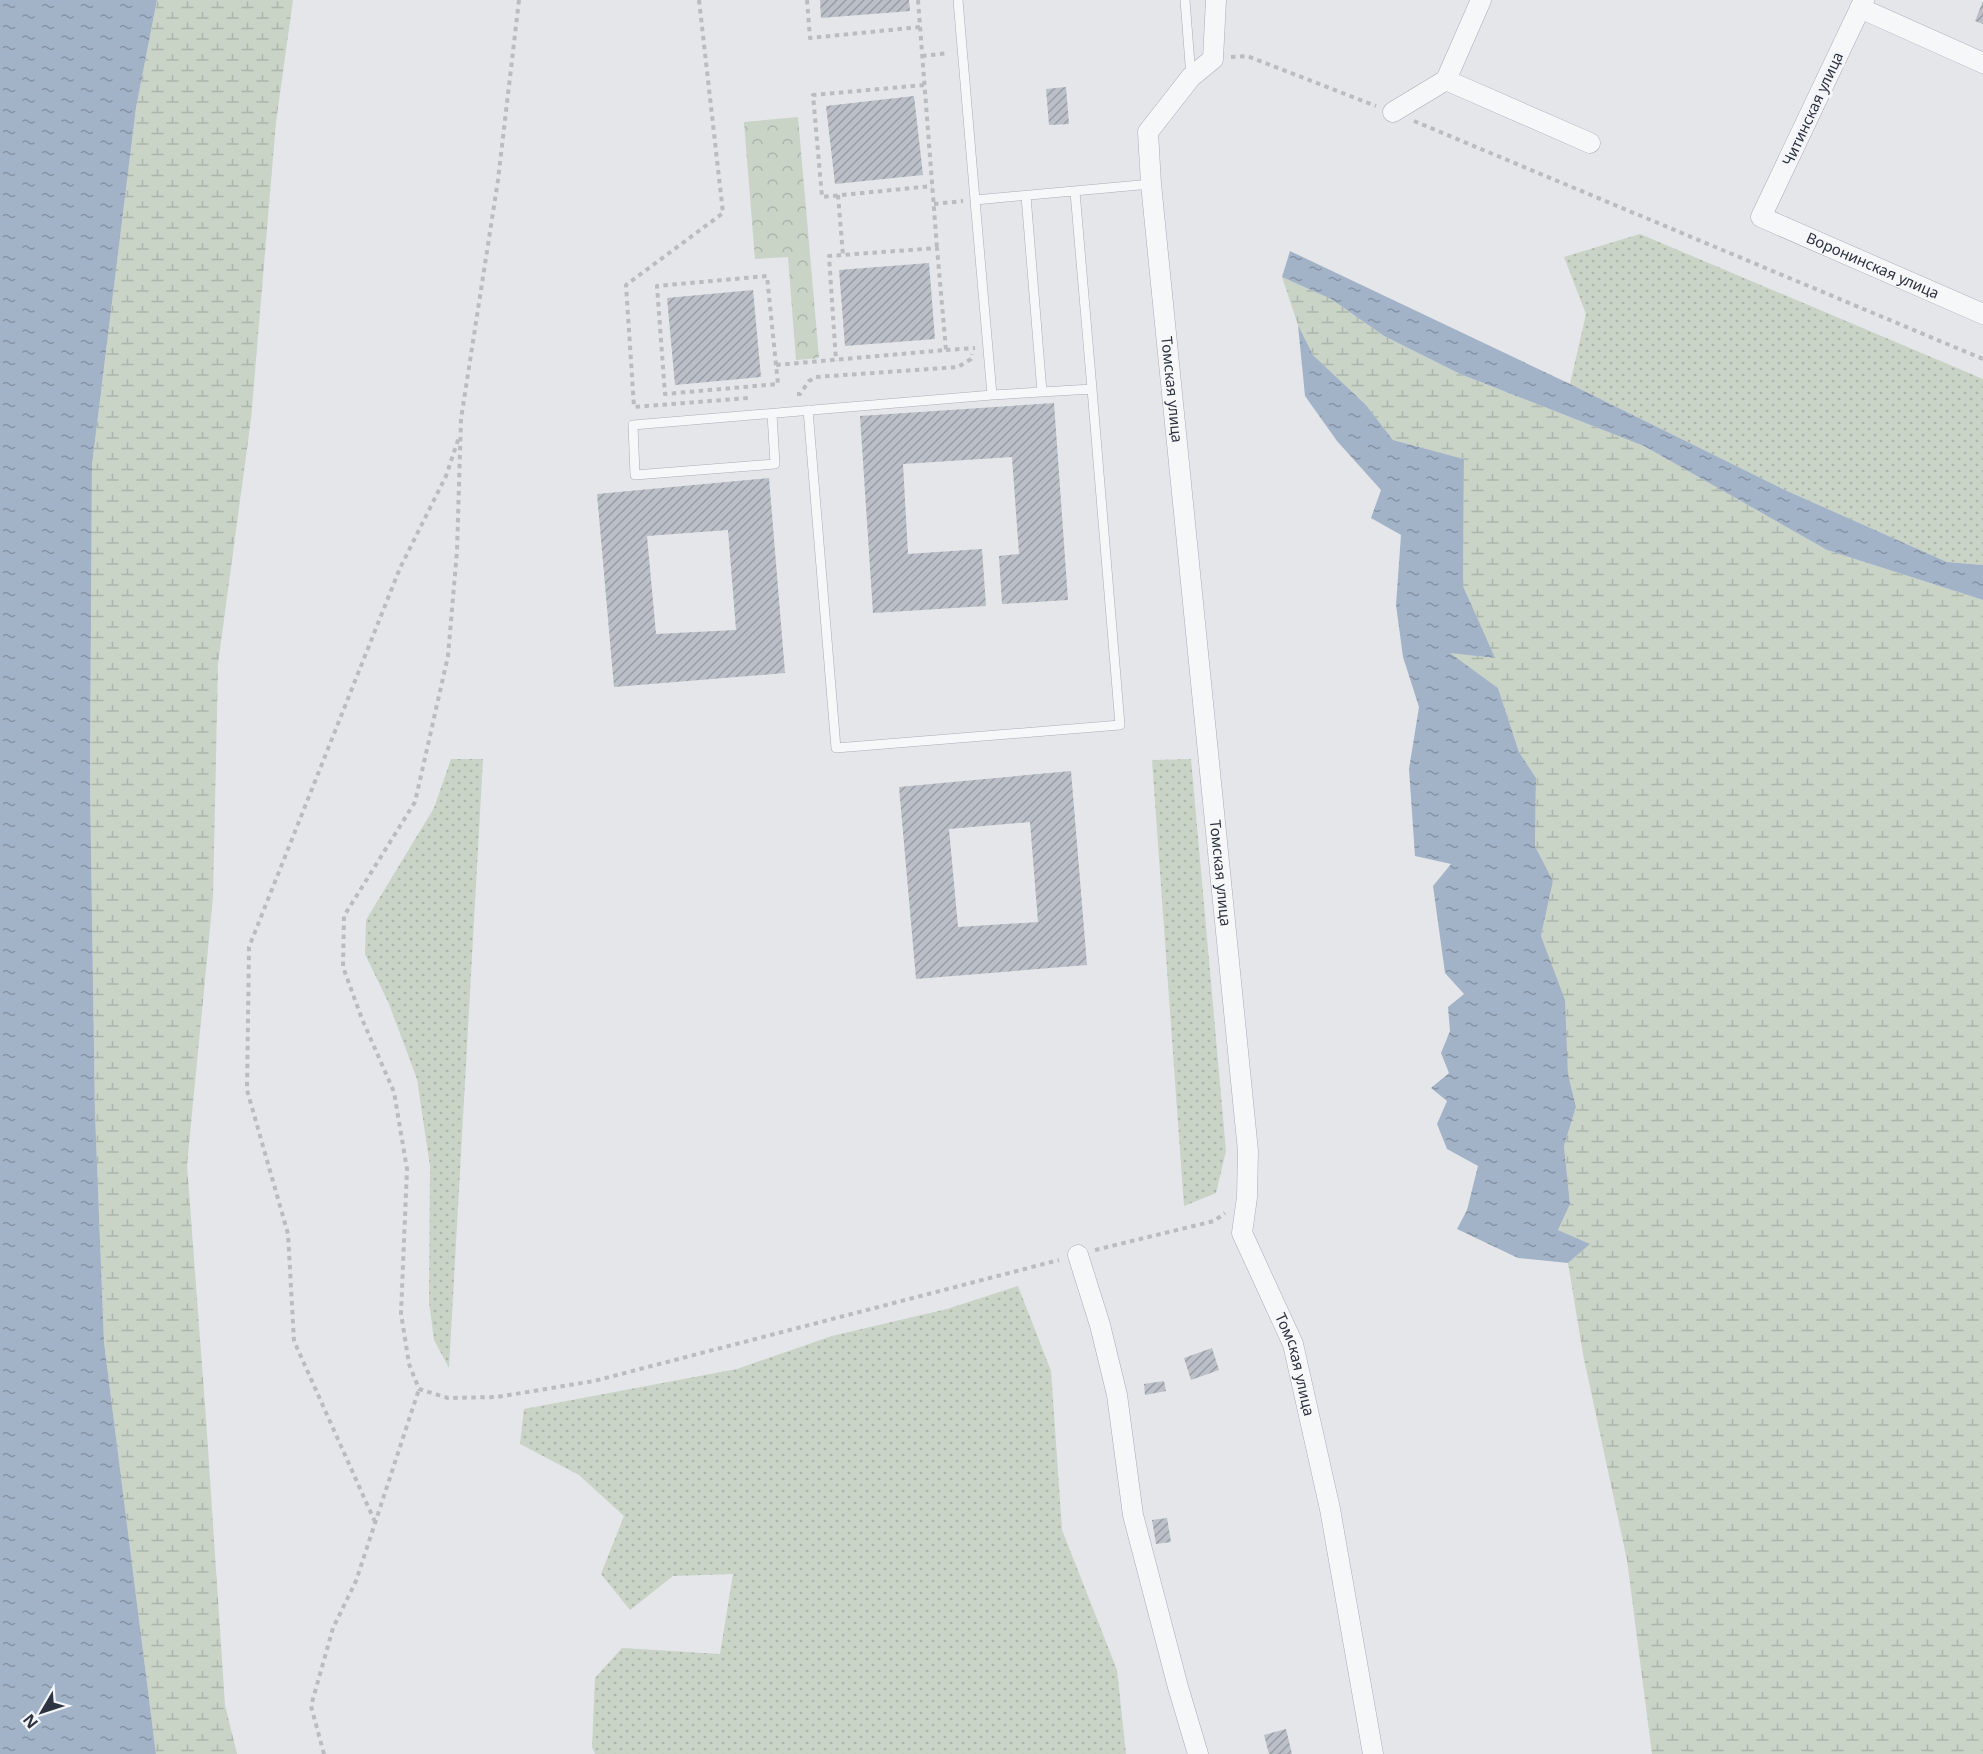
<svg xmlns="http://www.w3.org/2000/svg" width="1983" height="1754" font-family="'Noto Sans',sans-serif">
<defs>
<pattern id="grass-dots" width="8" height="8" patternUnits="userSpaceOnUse" patternTransform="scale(1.5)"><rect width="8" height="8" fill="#c9d3c6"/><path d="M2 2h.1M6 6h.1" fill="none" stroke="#adb6ab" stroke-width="1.8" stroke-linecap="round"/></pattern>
<pattern id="wetland-marsh" width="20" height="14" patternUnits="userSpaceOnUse" patternTransform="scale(1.5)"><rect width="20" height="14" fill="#c9d3c6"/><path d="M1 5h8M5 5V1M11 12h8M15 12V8" fill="none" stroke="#adb6ab"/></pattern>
<pattern id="park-crowns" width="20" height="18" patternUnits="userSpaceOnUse" patternTransform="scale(1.5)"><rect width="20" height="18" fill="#c9d3c6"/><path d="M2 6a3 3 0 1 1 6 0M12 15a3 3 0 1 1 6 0" fill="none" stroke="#adb6ab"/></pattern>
<pattern id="water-ripples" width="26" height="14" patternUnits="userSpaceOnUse" patternTransform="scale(1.5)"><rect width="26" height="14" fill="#a3b3c7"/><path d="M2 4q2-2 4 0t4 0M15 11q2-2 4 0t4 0" fill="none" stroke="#8592a3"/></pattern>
<pattern id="building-hatch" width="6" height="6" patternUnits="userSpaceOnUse" patternTransform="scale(1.5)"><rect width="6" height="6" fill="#bbbfc7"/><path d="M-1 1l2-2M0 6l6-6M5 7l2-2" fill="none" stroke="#989ca3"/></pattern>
</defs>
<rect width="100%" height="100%" fill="#e4e6ea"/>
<path fill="url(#grass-dots)" d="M1640,234L1983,379V565L1947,562L1785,490L1570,384L1586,314L1564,257Z
M451,759H483L449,1368L434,1340L429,1302L430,1166L417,1079L389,1004L365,954L366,920L434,808Z
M1191,759L1226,1151L1216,1193L1184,1206L1152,760Z
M1018,1286L1051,1371L1062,1530L1117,1670L1126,1754H595L592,1747L595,1678L622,1648L720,1654L733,1574L673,1576L630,1610L601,1574L624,1516L579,1475L520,1444L524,1409L737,1369L832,1336L947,1309Z"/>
<path fill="url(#wetland-marsh)" d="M157,0H293L276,122L251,419L218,664L213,897L187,1165L206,1419L225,1705L237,1754H156L104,1342L95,1112L90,780L92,465L136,108Z
M1282,277L1331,299L1384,336L1460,374L1644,446L1827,550L1983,600V1754H1652L1627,1560L1583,1354L1568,1263L1589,1244L1558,1230L1570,1204L1564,1146L1576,1107L1568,1074L1564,1000L1541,936L1553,881L1535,846L1536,778L1519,752L1498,688L1448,652L1494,658L1463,586L1464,459L1393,440L1366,405L1313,355L1298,325Z"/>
<path fill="url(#park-crowns)" d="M798,117L819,358L796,360L788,257L755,259L744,122Z"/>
<path fill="url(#water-ripples)" d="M0,0H157L136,108L92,465L90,780L95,1112L104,1342L156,1754H0Z
M1290,251L1570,384L1785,490L1947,562L1983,565V600L1827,550L1644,446L1460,374L1384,336L1331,299L1282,277Z
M1298,325L1313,355L1366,405L1393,440L1464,459L1463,586L1495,658L1450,653L1498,688L1519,752L1536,778L1535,846L1553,881L1541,936L1565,1000L1568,1074L1576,1107L1564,1146L1570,1204L1558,1230L1590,1244L1568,1263L1518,1258L1457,1229L1467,1210L1478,1166L1447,1149L1437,1124L1447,1101L1431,1088L1449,1073L1441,1053L1450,1031L1448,1007L1464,994L1445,973L1433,886L1451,864L1415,856L1409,769L1419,707L1403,657L1396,605L1401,535L1371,518L1381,490L1337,441L1305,396Z"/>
<path fill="url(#building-hatch)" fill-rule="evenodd" d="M820,0H909L910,11L821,18Z
M1983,1V24L1975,21Z
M1066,87L1069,124L1049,125L1046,89Z
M914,96L923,175L835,184L826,106Z
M929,263L935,339L845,346L839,270Z
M753,290L761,377L675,385L667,298Z
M1054,403L1068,600L1002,604L999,556L1019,554L1012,457L903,464L908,554L982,549L986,606L873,613L860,416Z
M769,478L785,673L614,687L597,494ZM728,530L736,630L656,634L647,536Z
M1071,771L1087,965L916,979L899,787ZM1030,822L1038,922L958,927L949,829Z
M1212,1348L1219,1370L1191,1380L1184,1358Z
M1164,1381L1166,1391L1145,1395L1144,1384Z
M1167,1518L1171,1542L1156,1544L1152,1520Z
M1286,1729L1292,1754H1269L1264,1735Z"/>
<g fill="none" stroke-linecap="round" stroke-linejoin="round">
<g stroke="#a9adb4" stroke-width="10">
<path id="service" d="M958,0L975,200L1151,184
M1185,0L1191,77
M1026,196L1042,392
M992,395L1092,389L1075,192
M808,410L836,748L1120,725L1092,389
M772,414L775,464L635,475L633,425L992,395L975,200"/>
</g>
<g stroke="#a9adb4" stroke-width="21">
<g id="minor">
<path id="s1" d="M1216,0L1213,59L1191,77L1148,132L1151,184L1248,1151L1247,1197L1242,1233L1293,1344L1330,1509L1373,1754"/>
<path id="s2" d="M1864,0L1761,217L1983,314"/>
<path d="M1860,8L1983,63"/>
<path d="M1446,80L1590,143"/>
<path d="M1393,112L1446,80L1481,0"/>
<path d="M1078,1255L1100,1325L1117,1395L1133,1515L1178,1687L1198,1754"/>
</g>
</g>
<path stroke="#babcc2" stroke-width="4" stroke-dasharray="4.5 4.5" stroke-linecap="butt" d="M519,0L498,180L461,419L457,551L448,656L415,802L344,916L343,967L362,1019L394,1092L407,1169L401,1313L409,1364L419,1389L448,1398L497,1397L594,1381L1059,1260
M699,0L723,213L626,285L634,407L748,398
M807,0L810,38L920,27
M918,0L937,248
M922,56L948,53
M1231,57L1247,56L1376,106
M924,85L813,95L822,197L932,186
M1414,121L1983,359
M838,195L843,255
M934,204L963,201
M946,350L975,348
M776,365L767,276L657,286L665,394L778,384L776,365L946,350L937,248L829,256L836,361
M797,394H800L809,381L816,377L958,367L971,359L972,354
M1095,1250L1214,1221L1225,1213
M375,1522L294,1341L288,1234L247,1090L249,947L400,568L446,476L459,437
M324,1754L311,1706L333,1628L356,1581L419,1389"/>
<use href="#service" stroke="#f6f7f9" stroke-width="9"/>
<use href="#minor" stroke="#f6f7f9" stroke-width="20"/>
</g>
<g text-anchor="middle" stroke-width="6" stroke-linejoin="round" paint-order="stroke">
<g font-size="15" fill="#2d3341" stroke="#f3f5f8">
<text transform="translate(1813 109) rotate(-65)" y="5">Читинская улица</text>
<text dy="5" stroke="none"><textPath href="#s2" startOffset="362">Воронинская улица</textPath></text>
<text dy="5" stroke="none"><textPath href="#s1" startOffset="416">Томская улица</textPath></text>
<text dy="5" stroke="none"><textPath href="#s1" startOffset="902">Томская улица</textPath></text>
<text dy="5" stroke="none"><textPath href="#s1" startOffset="1406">Томская улица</textPath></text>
</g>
</g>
<g transform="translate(42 1712) rotate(231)" stroke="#f3f5f8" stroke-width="4.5" paint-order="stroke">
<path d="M0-4.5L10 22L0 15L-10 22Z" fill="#2d3341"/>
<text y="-9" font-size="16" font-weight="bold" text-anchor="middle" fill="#2d3341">N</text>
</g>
</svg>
